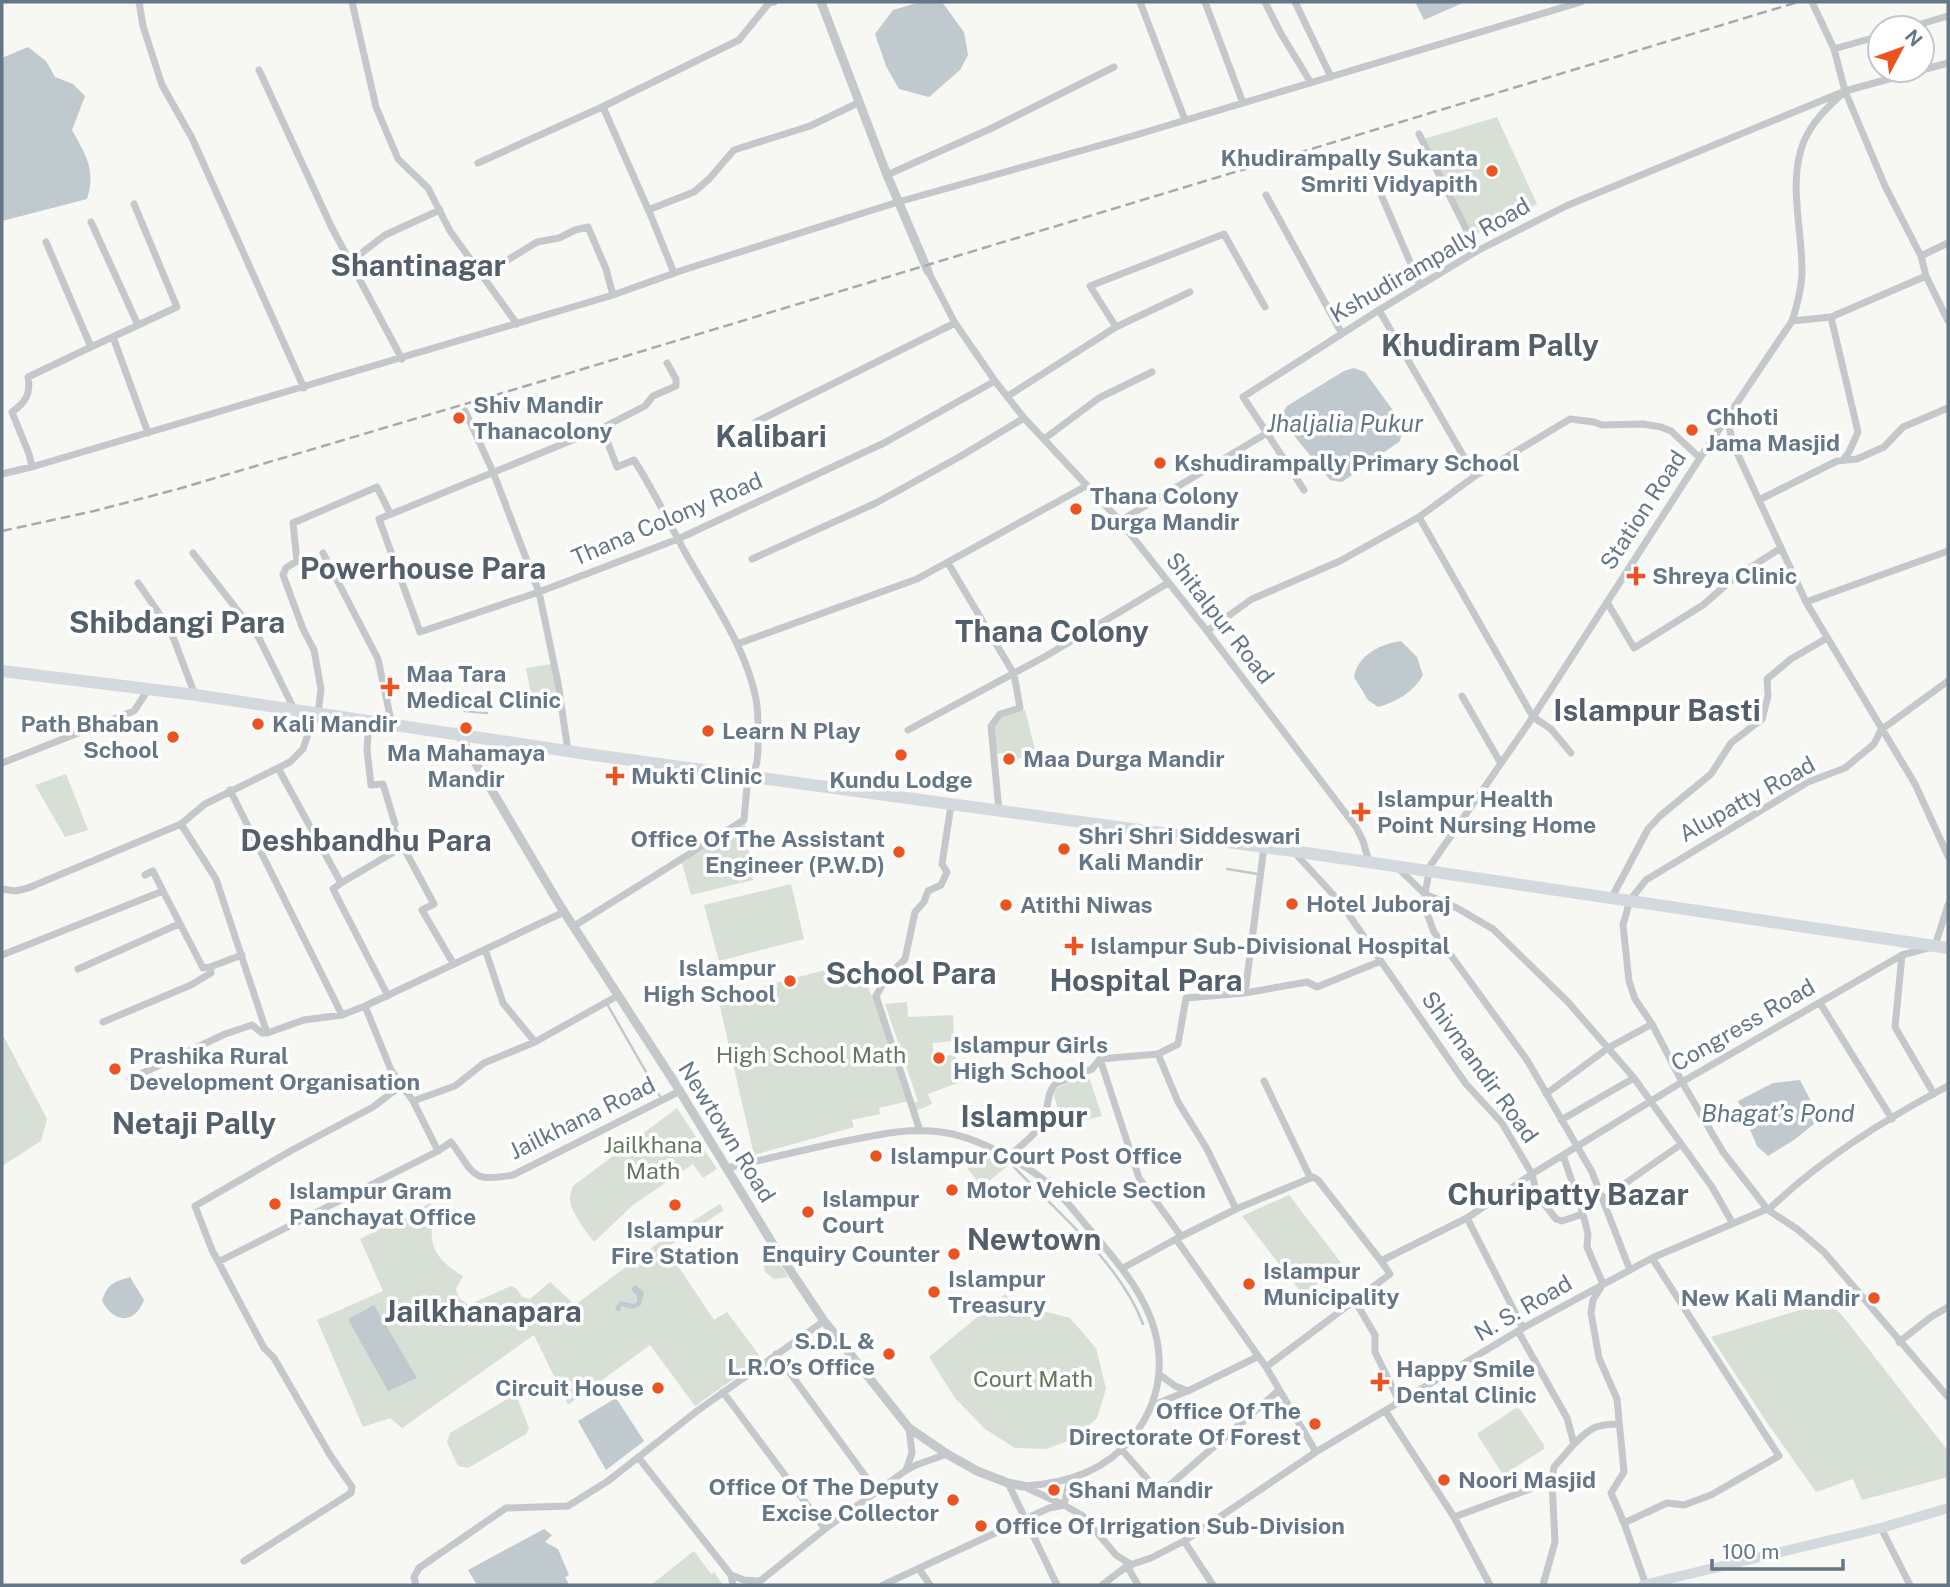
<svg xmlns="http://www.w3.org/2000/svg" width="1950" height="1587" font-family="'Public Sans',sans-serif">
<rect width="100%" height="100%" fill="#f7f7f4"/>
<path fill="#d8dfd5" d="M1497,117L1537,204L1472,236L1424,139Z
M552,664L558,695L532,700L526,668Z
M1025,710L1036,754L1016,759L1014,752L995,754L993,726L1002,716Z
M66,774L88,830L65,837L35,785Z
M745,824L753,880L691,895L682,863Z
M791,884L804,939L719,961L704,905Z
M837,967L862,969L871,995L874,994L909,1101L879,1108L880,1114L852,1120L854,1127L754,1155L718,998Z
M907,1002L908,1017L953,1015L954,1041L933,1043V1056L955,1055L963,1081L928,1094L932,1104L916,1111L913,1103L918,1101L885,1004Z
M2,1033L47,1119L41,1141L2,1166Z
M1088,1074L1102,1116L1075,1122L1072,1112L1060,1115L1054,1096L1055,1089Z
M677,1108L717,1169L703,1178L693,1164L633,1205L594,1242C587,1233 568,1209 570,1197C570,1193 572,1189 573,1186Z
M986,1152L1010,1164L984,1185L981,1181L979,1183L967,1168Z
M1289,1195L1342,1264L1303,1295L1242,1216Z
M430,1203L435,1212C426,1244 435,1260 463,1276L456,1289L459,1298L468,1305L511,1286L517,1289L522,1297L530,1299L550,1282L575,1305L658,1243L720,1204L724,1210L666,1248L714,1320L727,1312L762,1359L695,1406L650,1345L568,1405L534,1335L402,1428L390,1418L363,1427L317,1320L383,1291L360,1239Z
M771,1250L788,1277L774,1279L765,1272L763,1263Z
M1005,1294L1012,1303L1070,1318L1096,1348L1106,1389L1097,1418L1073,1439L1046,1449L1015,1448L985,1429L955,1398L929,1357Z
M1826,1302L1842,1315L1948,1451V1477L1862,1500L1853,1479L1816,1492L1766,1421L1711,1337Z
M511,1397L518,1400L529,1428L526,1434L468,1468L458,1466L447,1442L450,1433Z
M1516,1408L1520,1409L1544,1445V1449L1505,1474L1502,1473L1478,1436V1433Z
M694,1551L711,1574L714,1572L723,1585H651Z"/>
<path fill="#bfc9ce" d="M920,2H942L964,32L968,55L960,70L929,97L899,89L886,66L875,34L893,10Z
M1415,2H1465L1424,20Z
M28,47L46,61L55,77L73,84L85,96L72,130C86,155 96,170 87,199L2,221V58Z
M1354,368L1365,372L1400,420L1402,432L1400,441L1342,482L1330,480L1283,422L1282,414L1287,406L1344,371Z
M1401,641L1417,657L1423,675C1414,692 1396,702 1378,707L1368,700L1354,677C1358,655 1380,644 1401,641Z
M1800,1080L1820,1119L1794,1140L1768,1156L1757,1146L1738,1101L1773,1083Z
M130,1277L144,1300C134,1325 114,1323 102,1301C107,1284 114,1282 130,1277Z
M635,1285L644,1292L641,1305L633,1309L621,1306L620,1311H617L615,1307L621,1301L634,1304L637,1302V1296L631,1289Z
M374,1305L417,1378L388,1391L348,1319Z
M616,1398L644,1441L606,1470L578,1421Z
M544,1529L552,1535L545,1542L558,1549L569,1575L565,1577L569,1584L573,1585H477L468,1570Z"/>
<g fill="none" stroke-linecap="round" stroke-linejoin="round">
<path stroke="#bfc9ce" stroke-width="2.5" d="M412,705L456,710
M465,711L487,713
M1227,869L1258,874
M607,1004L661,1098
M1013,1166C1058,1213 1120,1263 1143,1324"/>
<path stroke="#c4c8cb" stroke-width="7" d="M139,2L143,26L162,85L192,138L304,388
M352,2L376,107L398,159L428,188L450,231L517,324
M1140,2L1185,120
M1205,2L1243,103
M1265,2L1280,32L1311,83
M1295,2L1331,77
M1907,28L1948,16
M1837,48L1880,36
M259,70L331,226L402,359
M1922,70L1948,63
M1845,91L1885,186L1921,256L1926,276L1948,321
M603,107L651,216L674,273
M1419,134L1477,251
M1364,155L1420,285
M478,163L602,107L739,40L769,3L774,2
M887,175L992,128L1114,67
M1266,195L1341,332
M648,210L694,192L709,179L734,150L810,126L858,103
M91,222L138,325
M1921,256L1948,243
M350,262L385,235L440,210
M928,271L955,323L995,381L1024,418L1120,521L1207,631L1356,827L1363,841L1369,862
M482,276L537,242L559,238L575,230L588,227L606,269L613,295
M1379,310L1475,476
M1831,317L1858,432L1849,452L1843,460
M1792,321L1831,317L1926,276
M1116,327L1190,292
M113,337L148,433
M91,347L177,307L134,204
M1008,396L1116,327L1090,286L1224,234L1265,307
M465,411L493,472L539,592L558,683L568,751
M1727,417L1733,444L1806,602L1915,784L1948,856
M756,422L955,323
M602,428L645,406L653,396L676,386V379L667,363
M1267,433L1304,490
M1044,439L1099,398L1152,372
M32,467L29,454L12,412C26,402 31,394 28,377L91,347L46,242
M2,474L35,466L613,295L683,270L898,202L1119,140L1581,2
M1759,500L1837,461L1857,459L1884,447L1903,427L1948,408
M1419,517L1533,717L1551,729L1571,753
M1120,521L1267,433L1243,397L1379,310L1477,251L1566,206L1845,91L1922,70
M193,553L259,638L295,711L310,728
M323,553L378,659L392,725
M752,559L876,503L961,456L1024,418
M948,563L1014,674L1020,708L1000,714L991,726L999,811
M138,583L170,629L195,695
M1607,602L1634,648L1703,605L1734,578L1781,548
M1806,602L1948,551
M1207,631L1252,599L1340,561L1419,517L1475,476L1570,419L1594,422L1602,425L1643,424L1661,427L1671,431L1700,458
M737,644L917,579L1086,486
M1948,681L1881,730L1874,744L1845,768L1808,782L1646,880L1630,900L1623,925L1629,981L1635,999L1652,1024L1682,1082L1723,1152L1768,1210L1797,1229L1824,1252L1948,1397
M1462,696L1500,762
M369,722L367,750L371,785L383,784L395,824L393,828L434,904L422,910L453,963
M908,730L1046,656L1168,583
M2,763L134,711L148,690
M278,768L341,883L333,889L388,996
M230,790L342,1015
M181,824L216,879L267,1033
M1294,852L1340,902L1466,1084L1502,1123L1532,1174L1536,1190L1545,1205L1556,1219L1562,1221L1583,1214
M1397,867L1425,894V908L1434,932L1527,1060L1592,1172L1630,1270
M145,875L153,871L163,891
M341,883L404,846
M2,889L16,891L28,888L181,824L205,804L290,762L303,749L310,728L318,714L321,689L314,650L303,629L283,575L286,568L297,561L293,523L377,487L390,513
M1612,897L1648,829L1660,816L1711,774L1731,743L1762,719L1768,696L1767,679L1791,659L1827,638
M574,926L744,820L748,775C759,768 757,759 758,747C758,731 759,715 756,699C746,647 712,600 686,554C669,523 654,491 634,460L617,467L602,428L379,519L420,632L539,592L678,539L884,443L995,381
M485,949L503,1003L535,1042
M2,955L163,891L203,968L210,967
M1902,955L1895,1027L1934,1094
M78,969L179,924
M1245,993L1307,982L1317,987L1381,961
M1820,1003L1892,1119
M365,1006L391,1070L413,1101L438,1151
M103,1022L191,985L211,973L210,967L242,955
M267,1033L304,1020L342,1015L365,1006L564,912
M1158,1054L1178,1102L1207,1149L1236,1209
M1100,1059L1139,1178L1181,1236
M130,1079L225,1034L252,1025L262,1033H267
M1264,1081L1310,1177
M1546,1094L1608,1048L1652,1024
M413,1101L455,1086L484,1063L535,1042L619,995
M1561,1120L1634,1078
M920,1131L876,996L887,977L905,959L915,912L924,902L928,891L941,885L947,872L942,864L951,805
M1563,1155L1583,1214L1588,1234L1587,1247L1603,1284L1593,1300L1591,1313L1599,1358L1617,1399L1624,1472L1611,1493L1624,1523
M1008,1157C1019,1147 1036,1135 1043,1121C1049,1109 1046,1094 1055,1084L1092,1069L1100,1059L1158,1054L1178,1044L1186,998L1245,993L1264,847
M727,1168C766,1159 806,1149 846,1141C877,1135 909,1127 941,1132C975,1136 1023,1162 1050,1185C1063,1196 1074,1211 1085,1224C1118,1262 1156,1304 1159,1356C1161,1388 1151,1415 1131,1439C1104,1472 1065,1484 1023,1486
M1603,1199L1680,1145
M1768,1210C1819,1161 1885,1119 1948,1086
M1467,1218L1523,1328
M1732,1222L1712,1187L1634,1078L1568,1002L1493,929L1457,908L1425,894L1430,866L1533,717L1700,458L1792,321C1797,306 1801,291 1802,274C1803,231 1787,182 1804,141C1813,120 1829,106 1845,91L1834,49L1812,2
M1176,1239L1236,1209L1313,1177L1318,1180L1381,1261L1390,1274L1266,1367
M220,1261L438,1151L451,1142C475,1174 470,1183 513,1175L680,1091
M1381,1261L1467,1218L1532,1174L1682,1082L1902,955L1935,946L1948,905
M1123,1268L1176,1239L1266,1367L1316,1452
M1355,1301L1375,1335V1352L1400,1403
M1518,1331L1567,1418L1574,1444L1554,1467L1552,1481L1555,1542L1543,1585
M1899,1342L1931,1317L1948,1307
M776,1354L877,1492
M1159,1374L1175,1386L1188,1391L1257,1357
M723,1392L825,1529
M1152,1406L1187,1391
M1386,1412L1454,1517L1490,1585
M1574,1444C1590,1428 1596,1424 1619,1424
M1122,1450L1157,1490L1163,1491L1279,1390
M638,1457L731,1575L733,1585
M906,1470L912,1453L909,1428
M1008,1483L1057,1585
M1027,1488L1064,1505L1083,1516L1116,1555L1132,1565
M1454,1517L1552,1481
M1881,1528L1910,1585
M1184,1541L1213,1585
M244,1561L351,1493L352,1487L330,1455L274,1358L264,1348L212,1250L195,1206L294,1149L373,1107L402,1085
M1127,1566L1138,1585
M919,1569L930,1585
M731,1575L744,1580L758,1581
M416,1585L414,1577L419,1568L506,1508L568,1506L608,1481L697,1411L824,1321
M755,1585L825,1529L905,1471L916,1465L947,1454
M883,1585L1049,1508L1064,1505L1070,1479
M1102,1585L1127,1566L1151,1558L1184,1541L1316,1452L1523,1328L1652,1258L1767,1209
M1646,1585L1624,1523L1667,1503L1684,1505L1711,1495L1779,1456L1652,1258"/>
<path stroke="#c4c8cb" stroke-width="9" d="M821,2L887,175L928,271
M459,735L559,904L673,1080L774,1246L824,1321L909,1428L947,1454L977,1471L1008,1483L1023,1486"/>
<path stroke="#d4d9dd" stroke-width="10" d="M1643,1585L1881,1528L1948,1508"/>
<path stroke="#d4d9dd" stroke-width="12" d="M2,671L196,695L594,755L1293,851L1948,948"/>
<path stroke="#a4abb0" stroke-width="2.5" stroke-dasharray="10 5" stroke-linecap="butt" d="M2,531L94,511L178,489L563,375L1798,2"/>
</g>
<g fill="#eb5320" stroke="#fff" stroke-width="2.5">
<circle cx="1492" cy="171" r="7"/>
<circle cx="459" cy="418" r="7"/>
<circle cx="1692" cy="430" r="7"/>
<circle cx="1160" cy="463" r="7"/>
<circle cx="1076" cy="509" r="7"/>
<path d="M1632.5 565.5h7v7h7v7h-7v7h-7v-7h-7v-7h7z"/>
<path d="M386.5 676.5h7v7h7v7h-7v7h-7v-7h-7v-7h7z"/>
<circle cx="258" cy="724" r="7"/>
<circle cx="466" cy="728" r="7"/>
<circle cx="708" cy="731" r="7"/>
<circle cx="173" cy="737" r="7"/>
<circle cx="901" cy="755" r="7"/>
<circle cx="1009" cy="759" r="7"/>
<path d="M611.5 765.5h7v7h7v7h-7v7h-7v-7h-7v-7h7z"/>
<path d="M1357.5 801.5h7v7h7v7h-7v7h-7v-7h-7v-7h7z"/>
<circle cx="1064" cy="849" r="7"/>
<circle cx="899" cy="852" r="7"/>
<circle cx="1292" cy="904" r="7"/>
<circle cx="1006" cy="905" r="7"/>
<path d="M1070.5 935.5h7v7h7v7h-7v7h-7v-7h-7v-7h7z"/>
<circle cx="790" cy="981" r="7"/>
<circle cx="939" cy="1058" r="7"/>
<circle cx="115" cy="1069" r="7"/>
<circle cx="876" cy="1156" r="7"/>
<circle cx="952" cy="1190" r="7"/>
<circle cx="275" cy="1204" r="7"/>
<circle cx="675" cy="1205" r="7"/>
<circle cx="808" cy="1212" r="7"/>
<circle cx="954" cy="1254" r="7"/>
<circle cx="1249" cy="1284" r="7"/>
<circle cx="934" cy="1292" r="7"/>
<circle cx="1874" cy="1298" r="7"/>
<circle cx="889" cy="1354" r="7"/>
<path d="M1376.5 1371.5h7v7h7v7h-7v7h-7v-7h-7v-7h7z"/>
<circle cx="658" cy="1388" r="7"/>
<circle cx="1315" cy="1424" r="7"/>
<circle cx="1444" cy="1480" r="7"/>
<circle cx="1054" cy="1490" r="7"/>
<circle cx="953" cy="1500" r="7"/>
<circle cx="981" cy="1526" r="7"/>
</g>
<g text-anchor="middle" stroke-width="7" stroke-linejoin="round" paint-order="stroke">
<g font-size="23" font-weight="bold" fill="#657786" stroke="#fff" text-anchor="start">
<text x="1478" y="166" text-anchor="end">Khudirampally Sukanta<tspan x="1478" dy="26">Smriti Vidyapith</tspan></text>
<text x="473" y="413">Shiv Mandir<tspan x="473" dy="26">Thanacolony</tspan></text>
<text x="1706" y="425">Chhoti<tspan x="1706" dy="26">Jama Masjid</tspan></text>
<text x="1174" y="471">Kshudirampally Primary School</text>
<text x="1090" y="504">Thana Colony<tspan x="1090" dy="26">Durga Mandir</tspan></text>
<text x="1652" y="584">Shreya Clinic</text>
<text x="406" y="682">Maa Tara<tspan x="406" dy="26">Medical Clinic</tspan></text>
<text x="159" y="732" text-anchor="end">Path Bhaban<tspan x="159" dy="26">School</tspan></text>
<text x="272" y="732">Kali Mandir</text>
<text x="722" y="739">Learn N Play</text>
<text x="466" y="761" text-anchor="middle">Ma Mahamaya<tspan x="466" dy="26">Mandir</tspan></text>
<text x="1023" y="767">Maa Durga Mandir</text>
<text x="631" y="784">Mukti Clinic</text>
<text x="901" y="788" text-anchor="middle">Kundu Lodge</text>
<text x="1377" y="807">Islampur Health<tspan x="1377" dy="26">Point Nursing Home</tspan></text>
<text x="1078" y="844">Shri Shri Siddeswari<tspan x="1078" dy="26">Kali Mandir</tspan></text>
<text x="885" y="847" text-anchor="end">Office Of The Assistant<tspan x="885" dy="26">Engineer (P.W.D)</tspan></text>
<text x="1306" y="912">Hotel Juboraj</text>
<text x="1020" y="913">Atithi Niwas</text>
<text x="1090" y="954">Islampur Sub-Divisional Hospital</text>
<text x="776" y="976" text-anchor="end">Islampur<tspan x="776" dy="26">High School</tspan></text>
<text x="953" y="1053">Islampur Girls<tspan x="953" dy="26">High School</tspan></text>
<text x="129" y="1064">Prashika Rural<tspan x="129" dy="26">Development Organisation</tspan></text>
<text x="890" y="1164">Islampur Court Post Office</text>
<text x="966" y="1198">Motor Vehicle Section</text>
<text x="289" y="1199">Islampur Gram<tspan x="289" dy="26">Panchayat Office</tspan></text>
<text x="822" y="1207">Islampur<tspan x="822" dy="26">Court</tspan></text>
<text x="675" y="1238" text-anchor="middle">Islampur<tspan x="675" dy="26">Fire Station</tspan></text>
<text x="940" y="1262" text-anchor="end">Enquiry Counter</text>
<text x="1263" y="1279">Islampur<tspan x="1263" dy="26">Municipality</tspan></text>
<text x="948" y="1287">Islampur<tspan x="948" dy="26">Treasury</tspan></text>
<text x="1860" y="1306" text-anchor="end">New Kali Mandir</text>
<text x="875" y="1349" text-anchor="end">S.D.L &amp;<tspan x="875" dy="26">L.R.O’s Office</tspan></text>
<text x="1396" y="1377">Happy Smile<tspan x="1396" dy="26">Dental Clinic</tspan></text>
<text x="644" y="1396" text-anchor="end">Circuit House</text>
<text x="1301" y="1419" text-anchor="end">Office Of The<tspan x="1301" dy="26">Directorate Of Forest</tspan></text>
<text x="1458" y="1488">Noori Masjid</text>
<text x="939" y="1495" text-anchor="end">Office Of The Deputy<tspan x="939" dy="26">Excise Collector</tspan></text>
<text x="1068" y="1498">Shani Mandir</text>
<text x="995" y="1534">Office Of Irrigation Sub-Division</text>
</g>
<g font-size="23" fill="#657786" stroke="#fff">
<text transform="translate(1430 260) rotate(-30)" y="8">Kshudirampally Road</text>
<text transform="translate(1643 510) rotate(-57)" y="8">Station Road</text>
<text transform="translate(667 519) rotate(-23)" y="8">Thana Colony Road</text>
<text transform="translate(1220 618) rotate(52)" y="8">Shitalpur Road</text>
<text transform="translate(1747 799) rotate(-29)" y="8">Alupatty Road</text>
<text transform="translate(1743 1025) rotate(-30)" y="8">Congress Road</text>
<text transform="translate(1480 1067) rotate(54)" y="8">Shivmandir Road</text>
<text transform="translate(582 1118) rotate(-26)" y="8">Jailkhana Road</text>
<text transform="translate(727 1132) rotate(58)" y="8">Newtown Road</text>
<text transform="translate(1523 1308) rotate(-30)" y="8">N. S. Road</text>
</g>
<g font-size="23" fill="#657860" stroke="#fff">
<text x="811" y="1063">High School Math</text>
<text x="653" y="1153">Jailkhana<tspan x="653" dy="26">Math</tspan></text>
<text x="1033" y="1387">Court Math</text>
</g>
<g font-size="24" font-style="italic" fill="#607883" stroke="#fff">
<text x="1345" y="432">Jhaljalia Pukur</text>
<text x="1778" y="1122">Bhagat’s Pond</text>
</g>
<g font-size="30" font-weight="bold" fill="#53606b" stroke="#fff">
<text x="418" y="276">Shantinagar</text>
<text x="1490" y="356">Khudiram Pally</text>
<text x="771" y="447">Kalibari</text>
<text x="423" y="579">Powerhouse Para</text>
<text x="177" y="633">Shibdangi Para</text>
<text x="1052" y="642">Thana Colony</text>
<text x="1657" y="721">Islampur Basti</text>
<text x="366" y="851">Deshbandhu Para</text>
<text x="911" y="984">School Para</text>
<text x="1146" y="991">Hospital Para</text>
<text x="1024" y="1127">Islampur</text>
<text x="194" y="1134">Netaji Pally</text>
<text x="1568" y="1205">Churipatty Bazar</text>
<text x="1034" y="1250">Newtown</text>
<text x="483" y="1322">Jailkhanapara</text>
</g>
</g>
<rect width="1950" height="1587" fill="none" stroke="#657786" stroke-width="7"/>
<g transform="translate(1901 49) rotate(49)"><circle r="33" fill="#ffffff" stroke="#c1c9cf" stroke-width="2"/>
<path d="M0-5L12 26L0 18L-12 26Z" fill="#eb5320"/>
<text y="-10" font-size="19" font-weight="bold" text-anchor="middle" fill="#657786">N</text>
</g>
<path d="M1712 1559v10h131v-10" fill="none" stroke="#657786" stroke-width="3.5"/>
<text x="1722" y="1559" font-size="21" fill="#657786" stroke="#ffffff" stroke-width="5" paint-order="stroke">100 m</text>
</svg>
